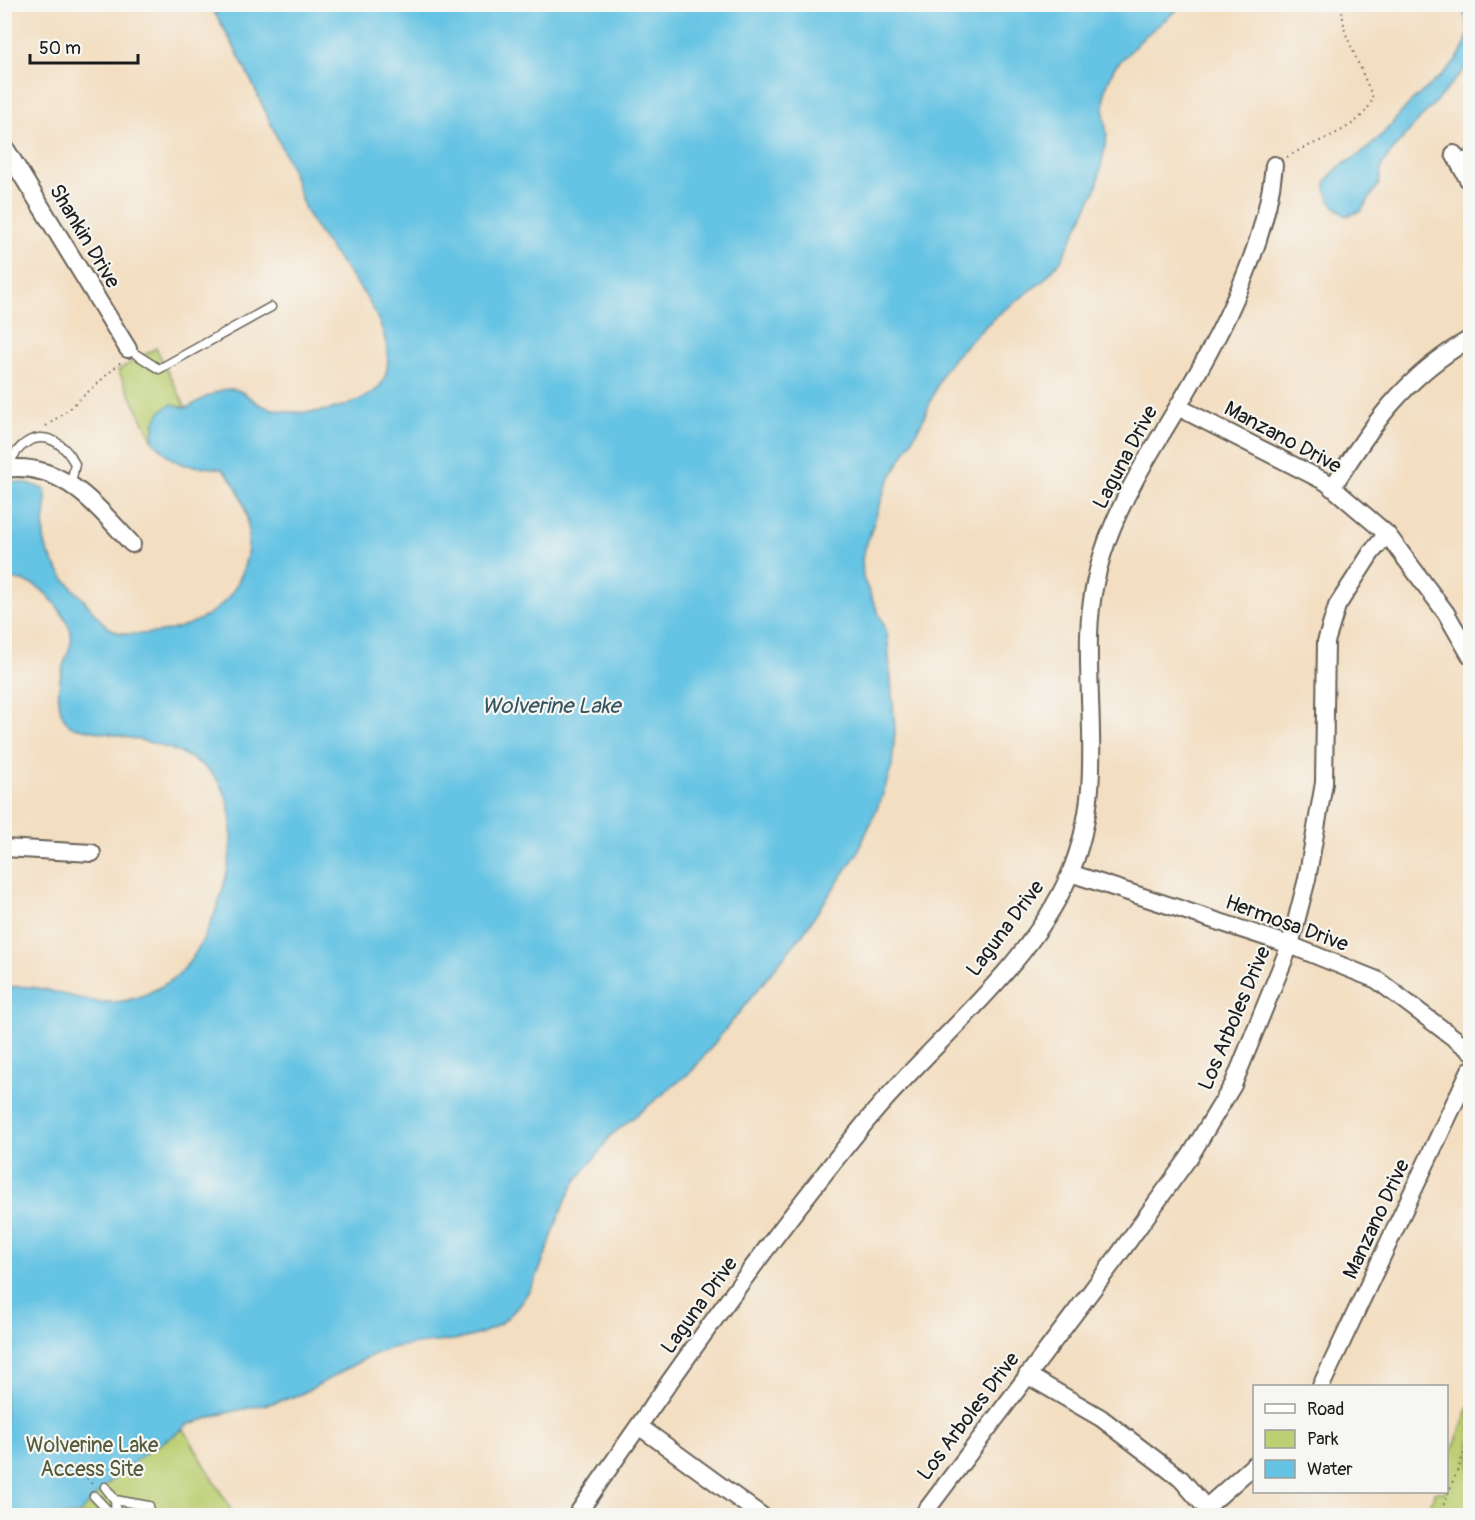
<svg xmlns="http://www.w3.org/2000/svg" width="1475" height="1520" font-family="Pangolin,sans-serif">
<rect width="100%" height="100%" fill="#f6f6f2"/>
<filter id="ink" filterUnits="userSpaceOnUse"><feTurbulence type="fractalNoise" baseFrequency=".0167" numOctaves="2"/><feDisplacementMap in="SourceGraphic" scale="12" xChannelSelector="R" yChannelSelector="G"/><feConvolveMatrix kernelMatrix="1 2 1 2 8 2 1 2 1" color-interpolation-filters="sRGB"/></filter>
<filter id="wash" filterUnits="userSpaceOnUse"><feTurbulence type="fractalNoise" baseFrequency=".008" numOctaves="4" result="noise"/><feDisplacementMap in="SourceGraphic" scale="24" xChannelSelector="R" yChannelSelector="G"/><feGaussianBlur stdDeviation="1.35" result="paint"/><feColorMatrix in="noise" values="0 0 0 0 0 0 0 0 0 0 0 0 0 0 0 0 0 1.4 0 .05"/><feComposite in="paint" operator="in"/></filter>
<g filter="url(#wash)">
<rect width="100%" height="100%" fill="#f3dec1"/>
<path fill="#bccf72" stroke="#6c7647" stroke-width="1.5" d="M156,348L186,408L173,404L154,423L153,441L118,370Z
M112,1382L150,1449L184,1429L234,1515H62Z
M1470,1405V1515H1426L1435,1492H1446L1447,1464Z"/>
<path fill="#65c3e3" stroke="#407080" stroke-width="1.5" d="M210,5H1183L1144,37L1114,68L1105,90L1104,114L1107,136L1097,187L1062,259L1042,282L995,317L955,356L943,372L922,422L886,486L862,558L863,578L887,632L895,730L892,766L882,797L857,854L804,932L692,1071L609,1137C600,1156 582,1169 572,1188C548,1231 546,1282 508,1317C476,1348 427,1338 388,1349C364,1356 331,1379 307,1391C281,1404 247,1407 219,1415C209,1417 199,1423 189,1423C177,1436 161,1442 147,1452C122,1470 98,1492 78,1515H5V988C50,979 87,1015 139,997C153,992 171,982 182,971C217,933 254,820 214,776C182,740 114,737 70,726C53,708 58,683 65,660C68,652 73,643 71,633C69,623 62,613 56,605C39,583 30,582 5,578V484C20,479 31,484 45,490C51,509 37,527 48,552C56,570 69,585 83,599C91,608 101,623 111,629C124,637 140,634 155,633C177,630 204,621 221,605C257,572 258,503 222,469L186,465L173,460L153,441C154,424 154,411 173,404L186,408C200,402 216,388 232,389C243,389 253,402 263,406C297,418 337,413 369,395C388,384 390,363 386,343C375,292 329,257 306,211C299,196 296,179 289,164C265,110 241,55 210,5Z
M1460,5H1470V58L1464,70L1396,146L1382,165L1379,184L1361,211L1346,216C1334,208 1325,197 1326,182C1336,165 1350,162 1364,151C1382,138 1394,120 1409,104C1427,86 1463,64 1468,35C1470,25 1464,13 1460,5Z"/>
</g>
<g filter="url(#ink)">
<g fill="none" stroke-linecap="round" stroke-linejoin="round">
<g stroke="#676056" stroke-width="11">
<path id="lane" d="M1458,161L1470,154
M128,349L159,369L271,307
M7,469C22,430 56,427 75,464L71,483
M105,1487L115,1500L116,1516
M94,1496L113,1516
M115,1500L149,1506L146,1516"/>
</g>
<g stroke="#676056" stroke-width="20">
<path id="street" d="M4,146L128,349
M1454,154L1470,183
M1178,407L1326,482L1387,534L1446,613L1470,655
M4,469C62,460 97,507 132,544
M1332,488C1371,426 1405,376 1470,339
M4,848L92,853
M1070,873L1290,945L1377,980L1470,1050
M1027,1375L1101,1418L1181,1479L1213,1516
M1321,1386L1470,1070
M640,1427L762,1516
M1208,1506L1254,1465
M576,1516C669,1381 765,1244 870,1117C933,1041 1030,967 1069,876C1104,794 1087,720 1089,635C1090,598 1098,562 1112,528C1132,478 1161,437 1187,391C1226,325 1267,241 1274,165
M922,1516L1117,1257L1190,1156L1233,1085L1290,945L1307,879L1324,783L1326,642L1337,606L1371,553L1387,534"/>
</g>
<path stroke="#676056" stroke-width="2" stroke-dasharray="1.5 4.5" stroke-linecap="butt" d="M1287,157C1316,139 1361,131 1373,98L1345,32L1341,4
M46,426L68,410L121,362
M87,1478L92,1484
M1439,1516L1470,1439"/>
<use href="#lane" stroke="#fff" stroke-width="8"/>
<use href="#street" stroke="#fff" stroke-width="16"/>
</g>
</g>
<g text-anchor="middle" stroke-width="4.5" stroke-linejoin="round" paint-order="stroke">
<g font-size="21" fill="#1c1c1c" stroke="#f6f6f2">
<text transform="translate(85 236) rotate(59)" y="7">Shankin Drive</text>
<text transform="translate(1283 437) rotate(28)" y="7">Manzano Drive</text>
<text transform="translate(1125 457) rotate(-62)" y="7">Laguna Drive</text>
<text transform="translate(1287 923) rotate(20)" y="7">Hermosa Drive</text>
<text transform="translate(1005 928) rotate(-53)" y="7">Laguna Drive</text>
<text transform="translate(1234 1018) rotate(-67)" y="7">Los Arboles Drive</text>
<text transform="translate(1376 1219) rotate(-65)" y="7">Manzano Drive</text>
<text transform="translate(699 1305) rotate(-54)" y="7">Laguna Drive</text>
<text transform="translate(968 1416) rotate(-53)" y="7">Los Arboles Drive</text>
</g>
<g font-size="21" fill="#545b3a" stroke="#f6f6f2">
<text x="92" y="1452">Wolverine Lake<tspan x="92" dy="24">Access Site</tspan></text>
</g>
<g font-size="22" font-style="italic" fill="#365662" stroke="#f6f6f2">
<text x="551" y="713">Wolverine Lake</text>
</g>
</g>
<rect width="1475" height="1520" fill="none" stroke="#f6f6f2" stroke-width="24"/>
<rect x="1253" y="1385" width="195" height="108" fill="#f6f6f2" stroke="#9f9f9c" stroke-width="1.5"/>
<rect x="1265" y="1404" width="30" height="9" fill="#ffffff" stroke="#9f9f9c" stroke-width="1.5"/>
<text x="1307" y="1415" font-size="18" fill="#1c1c1c">Road</text>
<rect x="1265" y="1430" width="30" height="18" fill="#bccf72" stroke="#9f9f9c" stroke-width="1.5"/>
<text x="1307" y="1445" font-size="18" fill="#1c1c1c">Park</text>
<rect x="1265" y="1460" width="30" height="18" fill="#65c3e3" stroke="#9f9f9c" stroke-width="1.5"/>
<text x="1307" y="1475" font-size="18" fill="#1c1c1c">Water</text>
<path d="M30 54v9h108v-9" fill="none" stroke="#1c1c1c" stroke-width="3"/>
<text x="39" y="54" font-size="18" fill="#1c1c1c" stroke="#f6f6f2" stroke-width="4.5" paint-order="stroke">50 m</text>
</svg>
